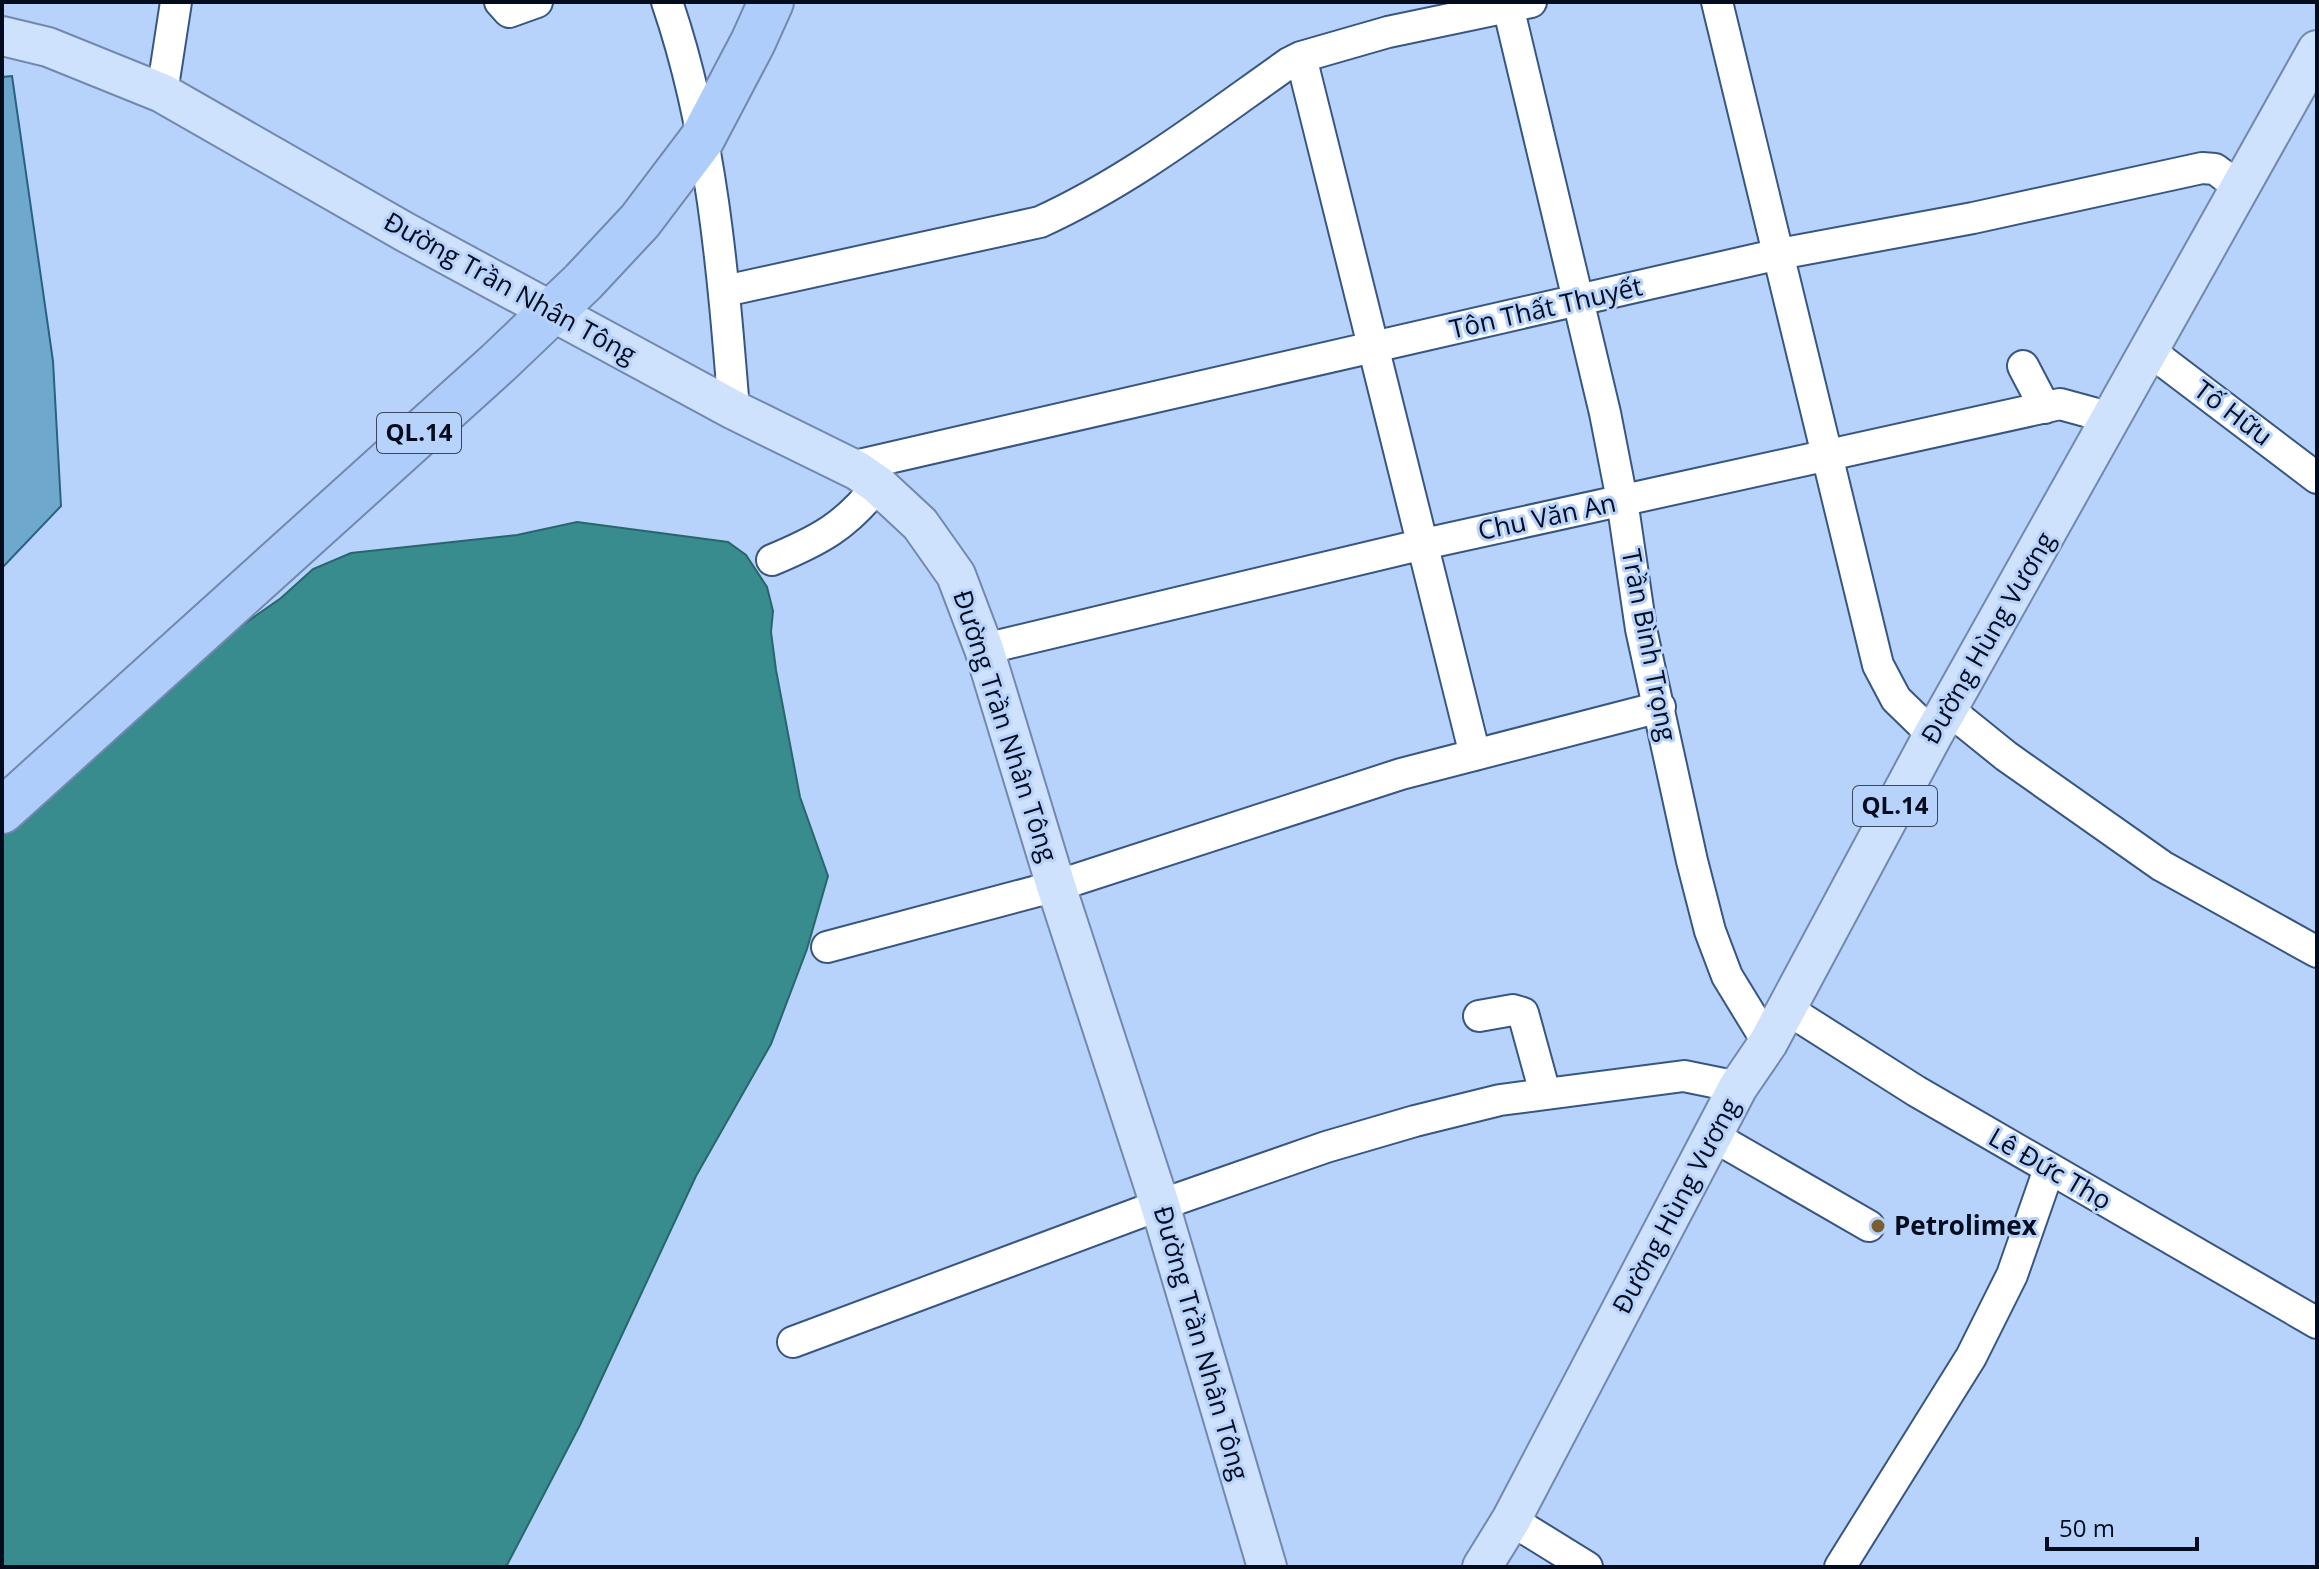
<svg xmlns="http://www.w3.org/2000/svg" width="2319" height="1569" font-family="'Open Sans',sans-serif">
<rect width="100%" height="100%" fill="#b7d3fc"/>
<path fill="#388c8e" stroke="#28666c" stroke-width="2" d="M577,522L728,542L746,555L767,587L773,611L771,632L776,670L800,797L828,876L807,949L771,1044L696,1176L580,1425L506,1567H2V830L42,782L145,713L228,635L281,598L313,569L351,553L517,535Z"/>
<path fill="#6ea8cd" stroke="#286183" stroke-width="2" d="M12,76L53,361L61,506L2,568V77Z"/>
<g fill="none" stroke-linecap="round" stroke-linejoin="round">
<g stroke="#375682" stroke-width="34">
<path id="minor" d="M500,2L509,12L537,2
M667,2C712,133 723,273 734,410
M1507,2L1605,413L1622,500L1641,629L1692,861L1710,931L1727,976L1768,1043
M1717,2L1878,665L1896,699L1933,735
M1301,57L1475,755
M162,93L176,2
M725,291L1040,222C1130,181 1208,120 1289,63L1301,57L1388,32L1531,2
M2147,349L2317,478
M2023,366L2045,408
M850,467L1779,254L1973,218L2202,168L2215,169L2239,187
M772,560C820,540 846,526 878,485
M984,649L1424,544L2060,404L2093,413L2108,425
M1949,710L2006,756L2162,866L2317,952
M827,947L1056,886L1401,774L1660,707
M1787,1009L1916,1091L2317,1323
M1479,1016L1513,1010L1523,1013L1545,1093
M1713,1136L1869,1226
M793,1342L1160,1205L1326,1147L1415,1121L1500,1100L1684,1076L1738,1087
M1511,1520L1587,1567
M1840,1567L1971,1357L2012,1275L2049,1169"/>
</g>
<g stroke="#7289ad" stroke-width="42">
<path id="major" d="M2,36L48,47L162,93L405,232L734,410L858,471L878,485L920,524L956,575L984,649L1056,886L1160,1205L1267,1567
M1482,1567L1511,1520L1738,1087L1768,1043L1933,735L2317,50"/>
</g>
<g stroke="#7289ad" stroke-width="48">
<path id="highway" d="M2,811L498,363L583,282L640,221L702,139L753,42L771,2"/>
</g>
<use href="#minor" stroke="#fff" stroke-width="30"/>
<use href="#major" stroke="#cee1fd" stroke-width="38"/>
<use href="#highway" stroke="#aecdfb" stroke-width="44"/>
</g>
<circle fill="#7a5e31" stroke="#b7d3fc" stroke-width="3" cx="1878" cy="1226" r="8"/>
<g text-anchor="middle" stroke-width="6" stroke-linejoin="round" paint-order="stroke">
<g fill="#b7d3fc" stroke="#38485f" stroke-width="2">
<rect x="377" y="413" width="84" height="40" rx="6"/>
<rect x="1853" y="786" width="84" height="40" rx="6"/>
</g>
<g font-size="24" font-weight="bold" fill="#020c1c">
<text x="419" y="441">QL.14</text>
<text x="1895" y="814">QL.14</text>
</g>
<g font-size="26" fill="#020c1c" stroke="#b7d3fc">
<text transform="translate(510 288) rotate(29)" y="9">Đường Trần Nhân Tông</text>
<text transform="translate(1546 308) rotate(-13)" y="9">Tôn Thất Thuyết</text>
<text transform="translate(2233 413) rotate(37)" y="9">Tố Hữu</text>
<text transform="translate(1547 517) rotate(-12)" y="9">Chu Văn An</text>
<text transform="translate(1988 638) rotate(-60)" y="9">Đường Hùng Vương</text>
<text transform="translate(1649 645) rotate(79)" y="9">Trần Bình Trọng</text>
<text transform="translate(1005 726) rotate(72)" y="9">Đường Trần Nhân Tông</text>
<text transform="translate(2050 1169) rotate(30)" y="9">Lê Đức Thọ</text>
<text transform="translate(1676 1206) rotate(-62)" y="9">Đường Hùng Vương</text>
<text transform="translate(1201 1343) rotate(74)" y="9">Đường Trần Nhân Tông</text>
</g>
<g font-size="26" font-weight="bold" fill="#020c1c" stroke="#b7d3fc" text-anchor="start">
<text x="1894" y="1235">Petrolimex</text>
</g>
</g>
<rect width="2319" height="1569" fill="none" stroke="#020c1c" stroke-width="8"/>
<path d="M2047 1537v12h150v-12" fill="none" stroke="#020c1c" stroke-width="4"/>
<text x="2059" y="1537" font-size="24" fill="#020c1c" stroke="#b7d3fc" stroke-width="6" paint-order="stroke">50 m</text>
</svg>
